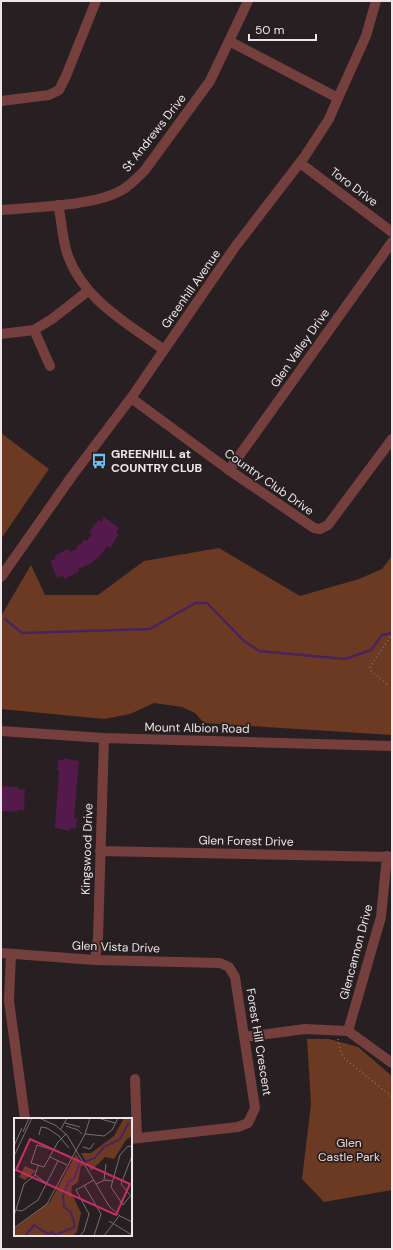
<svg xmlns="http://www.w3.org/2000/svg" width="393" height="1250" font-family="'DM Sans',sans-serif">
<rect width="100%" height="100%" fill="#271f21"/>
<path fill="#6c3a22" d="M1,433L49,469L1,539Z
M219,548L300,596L359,579L382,569L392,556V735L204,723L195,713L182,707L154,703L130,714L104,719L1,709V616L31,565L45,595H98L144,561Z
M307,1039H329L358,1047L392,1076V1190L324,1202L302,1179L311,1104Z"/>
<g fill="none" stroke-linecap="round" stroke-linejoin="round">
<path stroke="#472460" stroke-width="2.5" d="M5,619L22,633L150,629L195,603H207L244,641L259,651L345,659L371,650L382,635L392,633"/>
</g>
<path fill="#531a4b" d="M104,517L119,528L116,532L119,534L110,548L107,546L101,555L90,564L78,569L79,572L64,579L63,576L57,578L50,561L56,559L54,556L68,549L70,552L77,549L76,546L81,544L84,539L87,541L92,534L89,532L98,520L101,522Z
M64,758L79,761L74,818H77L76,829L70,828V831L55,828L59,770H57L58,760H64Z
M1,786L18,787V789L25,790L24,810H17V812L1,811Z"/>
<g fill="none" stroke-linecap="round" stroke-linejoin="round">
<path stroke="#7f787a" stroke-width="1.5" stroke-dasharray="1 3" stroke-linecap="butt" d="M387,684L371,671L370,667L392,634
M338,1039L341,1052L344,1058L392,1097"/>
<path stroke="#753f3e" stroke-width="10" d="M229,41L338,98
M1,101L49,95L59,90L66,76L96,1
M300,163L392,232
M58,205C62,221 62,238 67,253C82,299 127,323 164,350
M1,210C33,207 95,206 122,190C131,185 138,177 145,170L210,81L248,1
M34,330L50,366
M1,334L34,330L52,319L88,291
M131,398L229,470L314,528L320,529L328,525L392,439
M229,470L392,242
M1,577L72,476L131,398L235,247L305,156L329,119L338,98L366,36L376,1
M1,731L104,738L392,746
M100,851L392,857
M1,953L95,960L220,963L229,967L235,977L255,1108L248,1123L238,1127L131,1139
M11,954L9,1001L25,1119
M95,960L98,938L104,738
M348,1031L381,917L387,856
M245,1037L305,1029L348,1031L392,1063
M135,1079L137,1138"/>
</g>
<defs>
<g id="bus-bare" transform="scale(1.2)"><path d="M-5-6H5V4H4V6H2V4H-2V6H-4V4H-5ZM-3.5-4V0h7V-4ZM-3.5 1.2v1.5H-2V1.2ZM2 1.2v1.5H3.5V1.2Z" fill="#6dc2f3" stroke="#271f21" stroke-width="2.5" paint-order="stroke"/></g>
</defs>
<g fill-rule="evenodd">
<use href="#bus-bare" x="99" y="461"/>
</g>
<g text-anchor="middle" stroke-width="3.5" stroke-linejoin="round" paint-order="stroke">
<g font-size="12" fill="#ece6e8" stroke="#271f21">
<text transform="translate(154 133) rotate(-52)" y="4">St Andrews Drive</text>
<text transform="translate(354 187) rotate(37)" y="4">Toro Drive</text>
<text transform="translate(191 289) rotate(-55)" y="4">Greenhill Avenue</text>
<text transform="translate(300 348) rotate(-55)" y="4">Glen Valley Drive</text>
<text transform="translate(269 482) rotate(35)" y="4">Country Club Drive</text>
<text transform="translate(197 728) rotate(1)" y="4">Mount Albion Road</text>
<text transform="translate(246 841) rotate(1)" y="4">Glen Forest Drive</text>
<text transform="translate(87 849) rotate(-88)" y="4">Kingswood Drive</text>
<text transform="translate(116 947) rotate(2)" y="4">Glen Vista Drive</text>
<text transform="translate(356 952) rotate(-75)" y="4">Glencannon Drive</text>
<text transform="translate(259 1042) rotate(81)" y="4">Forest Hill Crescent</text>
</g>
<g font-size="12" font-weight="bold" fill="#ece6e8" stroke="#271f21" text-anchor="start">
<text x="111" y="458">GREENHILL at<tspan x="111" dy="14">COUNTRY CLUB</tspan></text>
</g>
<g font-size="12" fill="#f0dbd1" stroke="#271f21">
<text x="349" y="1147">Glen<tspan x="349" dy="14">Castle Park</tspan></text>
</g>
</g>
<g transform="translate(14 1118)">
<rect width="118" height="118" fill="#271f21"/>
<path d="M110,0L118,1V18L112,22L100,41L91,39L77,53L67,35H77L100,18ZM62,36L70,48H67L64,64L58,68L57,74L67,95L63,114L58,118H0V111L36,84ZM11,48L22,53L11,62L5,59Z" fill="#6c3a22"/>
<path fill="none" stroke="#472460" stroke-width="2" d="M70,44L81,40L90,29L106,21L115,4M11,118L20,107L34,116L38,114L41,117L61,109L57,94L50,89L49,78L55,63L60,61L66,44"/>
<path fill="none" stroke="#766f71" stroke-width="1" d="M25,0L41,7L53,17L95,88L106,98L118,104M87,1L101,5M51,5L66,9M52,8L64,12L68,16M47,11L53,0M9,14L15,0M71,16L90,18L98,12L104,0M25,17L27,9L33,10L45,18L55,30M0,28L8,10M69,29L76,31L80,25M118,29L114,28L106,37L97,69L109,87L118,76M39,32L23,27L17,45L30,49L44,24L52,16M0,38L18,0M36,39L53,47M21,57L34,66M90,62L92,46M82,66L91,62L98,63M70,67L87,96L80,118M116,77L107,66L118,38M2,92L8,93L24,82L44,43M0,98L10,66L21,57L24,48M95,103L118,117M0,110L33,86L71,16L76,0M66,118L70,113L75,96L62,72L80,62M90,118L105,98"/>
<path fill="#c62d69" fill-opacity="0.15" stroke="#c62d69" stroke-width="2" d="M16,21L116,66L102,97L2,52Z"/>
<rect width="118" height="118" fill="none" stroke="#ece6e8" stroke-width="2"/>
</g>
<rect width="393" height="1250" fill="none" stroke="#ece6e8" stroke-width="4"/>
<path d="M249 34v6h67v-6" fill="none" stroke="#ece6e8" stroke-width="2"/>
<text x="255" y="34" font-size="12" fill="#ece6e8" stroke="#271f21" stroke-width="3" paint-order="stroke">50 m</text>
</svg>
